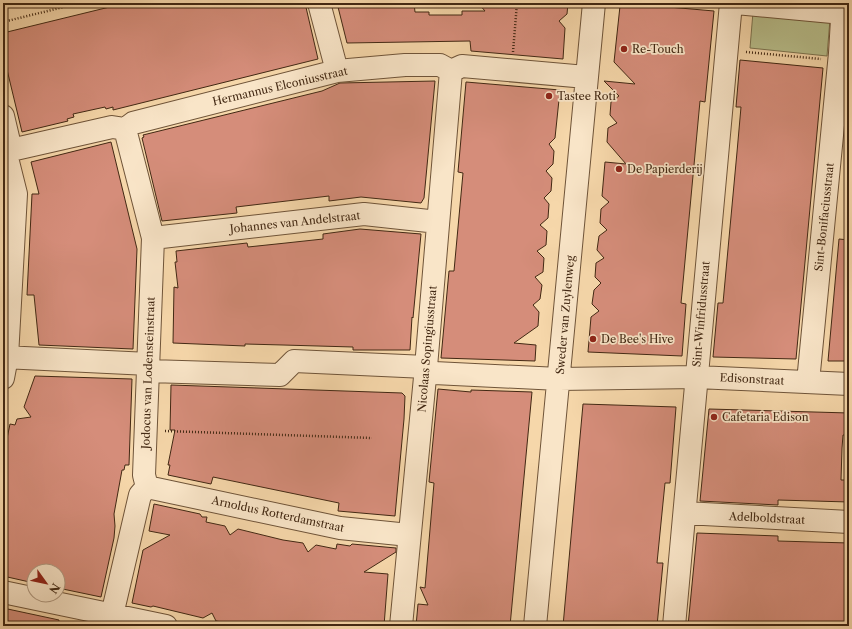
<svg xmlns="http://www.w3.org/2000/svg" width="852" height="629" font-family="'Libre Caslon Text',serif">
<rect width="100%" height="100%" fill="#f6d7aa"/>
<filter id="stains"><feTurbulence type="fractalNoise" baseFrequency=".005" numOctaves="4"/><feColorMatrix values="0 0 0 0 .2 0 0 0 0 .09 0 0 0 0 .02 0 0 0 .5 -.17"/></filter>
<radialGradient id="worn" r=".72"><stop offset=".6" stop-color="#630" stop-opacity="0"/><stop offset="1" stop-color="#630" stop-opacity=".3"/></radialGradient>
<path fill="#b8bf8c" stroke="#7d7450" d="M753,12L830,19L827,56L750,48Z"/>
<path fill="#d58d7a" stroke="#422813" d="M126,3H305L318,59L113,110V107L106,109L105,107L73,114L74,117L67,119L68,121L22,132L3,53V33Z
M337,3H414L415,12H429V15H462V11H485L478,3H568L567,14L559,21L565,28L563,59L471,51L470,41L347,43Z
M623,3L714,11L705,102L700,101L682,293L681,303L686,304L682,356L588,352L591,317L599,311L592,304L594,290L601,283L595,277L596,263L604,258L597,250L599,236L607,230L600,223L601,209L609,202L602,196L605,162L626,164L607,142L608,128L617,123L610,115L611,102L619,96L604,81L635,84L614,62L620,6H623Z
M740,60L823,68L796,359L713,357L718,303H723L737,152L741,107H736Z
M435,81L424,198L421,203L361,197L329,201V196L236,207L237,213L162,221L142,138L144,137L143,135L322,91L340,83Z
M466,82L560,90L555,138L549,144L554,151L553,164L546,171L552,178L551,191L544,198L549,204L548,218L540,225L547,231L546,245L537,251L544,258L543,272L535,277L542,285L540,299L533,305L539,312L538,326L514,343L536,345L535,361L441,358L449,271H454L463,173L458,172Z
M111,142L137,249L133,349L39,345L34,295H27L32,194H39L31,162Z
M360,229L421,234L413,318L412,317L410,350H353V347L283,345L245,344V346L173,343L174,287L178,288L175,262H177L176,251L247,243L248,247L286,243L323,239V234Z
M839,239L849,240V311H848L845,340H849V361H828Z
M35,376L132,379L129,465H125L124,470H122L114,514L115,526L114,538L101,597L58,588V571H34V583L3,576V458L10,424L15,425L17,419L31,417L24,407Z
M171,385L402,393L405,396L404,419L395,516L338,511L339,503L213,477L211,484L168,475L170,465H168L175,430H170Z
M438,389L471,392V390L532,392L510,626H416L418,604L428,605L420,587L425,588L434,483L429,482Z
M583,404L676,407L670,483H665L657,563H663L657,626H563Z
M709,409L849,413V435H843L842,448L841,480H849V502L778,500V505L700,501Z
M154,504L200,514L202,517H207L206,522L225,526L230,535L238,529L283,540L303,543L308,552L316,545L336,549L337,544L350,546L352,544L396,548V552L364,572L388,574L384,626H245L216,621L212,613L203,618L153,606L151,607L132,603L143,550L170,535L149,531Z
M697,533L778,536V541L849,543V626H688Z
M3,608L59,620L58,626H3Z"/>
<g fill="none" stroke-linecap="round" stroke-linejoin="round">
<g stroke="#6f5439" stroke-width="24">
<path id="minor" d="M319,3L337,71
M736,3L843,13
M843,3L840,53H849
M3,116L11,150
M3,154L11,150L112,127L125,129L133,123L337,71L405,65H440L451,71L462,66L586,77
M153,238L364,214L438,222
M3,357L149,364
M149,371L280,375L294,361L426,367L434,373L559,379L696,377L849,384
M3,378L7,357L16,194L6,154
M808,382L840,53
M147,487L340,528L409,535
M685,513L849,522
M3,592L166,626
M112,615L140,495L147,487L144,475L153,238L125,129
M401,626L426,367L451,71
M535,626L594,3
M674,626L731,3"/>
</g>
<path stroke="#422813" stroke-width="2.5" stroke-dasharray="1 2" stroke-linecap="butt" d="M3,22L80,3
M513,52L517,3
M746,52L821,59
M165,431L372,438"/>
<use href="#minor" stroke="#f9e5c8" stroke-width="22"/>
</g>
<g fill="#8f2418" stroke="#f9e5c8" stroke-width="1.5">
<circle cx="624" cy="49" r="4"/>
<circle cx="549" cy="96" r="4"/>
<circle cx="619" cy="169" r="4"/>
<circle cx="593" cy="339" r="4"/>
<circle cx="714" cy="417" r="4"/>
</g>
<g text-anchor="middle" stroke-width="3.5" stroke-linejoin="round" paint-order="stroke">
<g font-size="11" fill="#422813" stroke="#f9e5c8" text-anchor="start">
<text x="632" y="53">Re-Touch</text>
<text x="557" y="100">Tastee Roti</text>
<text x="627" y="173">De Papierderij</text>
<text x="601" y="343">De Bee's Hive</text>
<text x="722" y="421">Cafetaria Edison</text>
</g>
<g font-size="11" fill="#422813" stroke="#f9e5c8">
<text transform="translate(280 86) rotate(-13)" y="4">Hermannus Elconiusstraat</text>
<text transform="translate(824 217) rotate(-84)" y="4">Sint-Bonifaciusstraat</text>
<text transform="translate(295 222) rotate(-6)" y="4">Johannes van Andelstraat</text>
<text transform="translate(701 314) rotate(-85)" y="4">Sint-Winfridusstraat</text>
<text transform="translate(565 315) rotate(-85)" y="4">Sweder van Zuylenweg</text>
<text transform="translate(427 349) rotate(-85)" y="4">Nicolaas Sopingiusstraat</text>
<text transform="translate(148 373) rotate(-88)" y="4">Jodocus van Lodensteinstraat</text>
<text transform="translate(752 379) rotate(3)" y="4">Edisonstraat</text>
<text transform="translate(278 514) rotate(12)" y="4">Arnoldus Rotterdamstraat</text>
<text transform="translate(767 518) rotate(3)" y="4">Adelboldstraat</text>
</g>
</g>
<rect width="852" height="629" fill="none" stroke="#f6d7aa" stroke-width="16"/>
<rect x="4" y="4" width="844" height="621" fill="none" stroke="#422813" stroke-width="2"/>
<rect x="8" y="8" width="836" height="613" fill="none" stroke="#422813"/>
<g transform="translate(46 583) rotate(123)"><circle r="19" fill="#f9e5c8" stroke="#b09980"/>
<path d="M0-3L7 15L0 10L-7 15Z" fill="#8f2418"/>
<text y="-6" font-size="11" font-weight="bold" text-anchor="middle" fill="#422813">N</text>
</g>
<rect width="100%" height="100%" filter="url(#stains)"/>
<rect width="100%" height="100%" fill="url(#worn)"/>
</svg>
